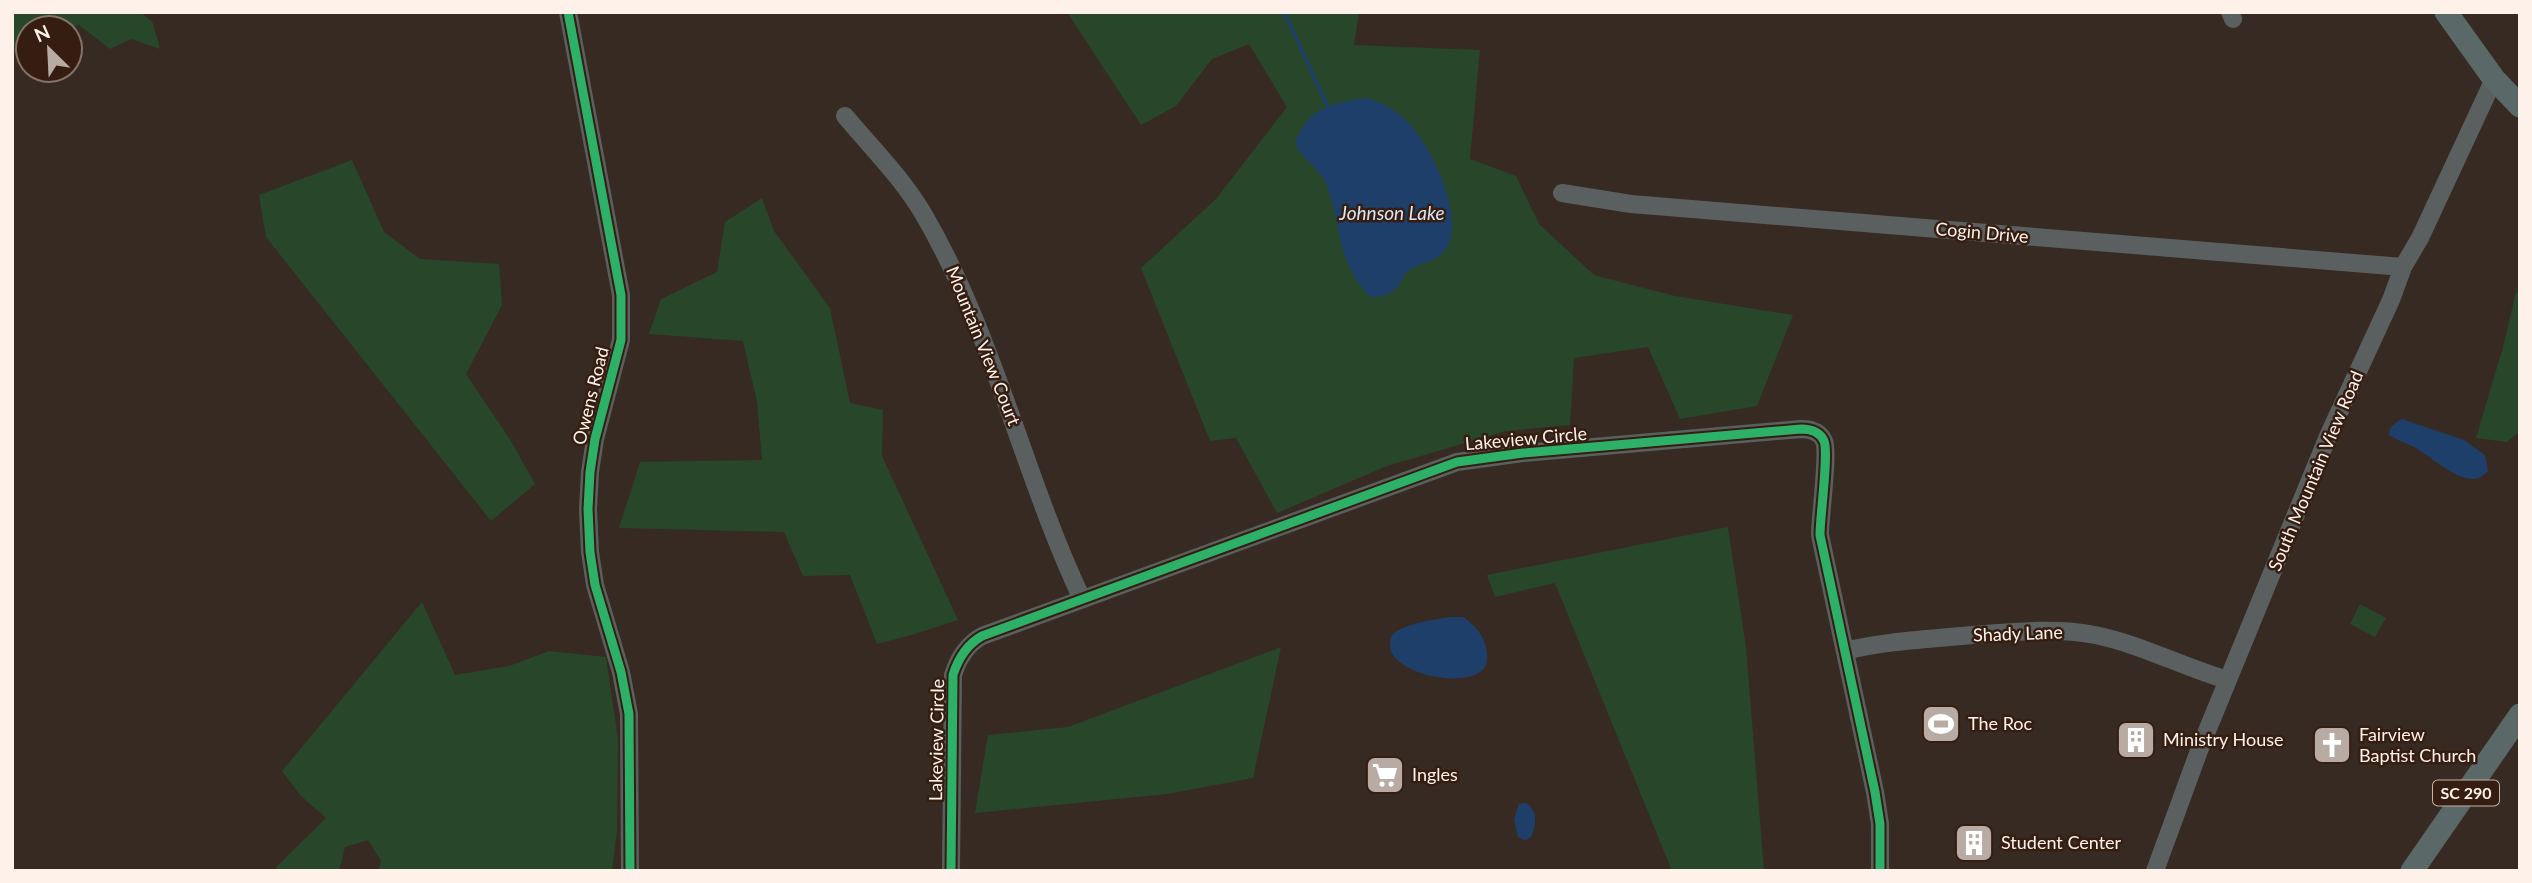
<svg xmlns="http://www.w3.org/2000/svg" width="2532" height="883" font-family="Lato,sans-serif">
<rect width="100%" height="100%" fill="#372a22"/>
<path fill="#28462a" d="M12,12H141L153,23L160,49L131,39L110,49L79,25L69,28H28V43L12,48Z
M1067,12H1359L1354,45L1480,50L1470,159L1516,176L1539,224L1594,275L1675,296L1793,315L1757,406L1680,419L1648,347L1574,358L1570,425L1506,431L1387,466L1277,513L1236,438L1210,441L1141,268L1216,199L1287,107L1249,44L1212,59L1176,106L1141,125Z
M352,160L384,232L420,259L499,264L502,305L466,374L511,441L535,484L491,521L266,237L259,195Z
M762,198L774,231L830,308L850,403L883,410L882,456L958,620L915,634L877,644L850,575L803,576L784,532L619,528L640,462L762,460L757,402L743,341L649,334L661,299L717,272L725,222Z
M2516,292L2520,294V431L2507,442L2476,438L2503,347Z
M1728,527L1746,647L1764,871H1672L1555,583L1495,597L1487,575Z
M422,602L455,675L509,666L549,651L606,657L618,738L617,830L612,871H378L381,861L368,840L345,847L339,871H276L277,866L326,818L300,795L282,771Z
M2360,604L2386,618L2375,637L2350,624Z
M1281,647L1253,778L1167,794L975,813L988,735L1068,727Z"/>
<path fill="#1e3f69" d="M1365,98C1384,102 1401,113 1414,129C1434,153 1464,218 1447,247C1438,263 1419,262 1407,272C1403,275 1401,282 1398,286C1392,295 1380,297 1370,297C1336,261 1342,228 1327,186C1320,167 1301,160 1295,142C1310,107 1330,104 1365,98Z
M2402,419L2464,440L2485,455L2488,471C2483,475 2480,479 2473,479C2452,478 2432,457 2414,447C2406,443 2397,440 2389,435C2389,426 2395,423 2402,419Z
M1450,617H1464C1478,629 1487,638 1487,658C1489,694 1388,678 1390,644C1390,639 1392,633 1397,631C1412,622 1433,620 1450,617Z
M1526,803C1539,812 1536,824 1531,837L1525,840L1518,837L1514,819L1519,804Z"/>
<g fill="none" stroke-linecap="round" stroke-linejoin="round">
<path stroke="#1e3f69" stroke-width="3.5" d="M1284,12L1327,105"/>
<path stroke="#59605f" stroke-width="18" d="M568,12L621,295V340L595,439L590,472L588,509L590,552L595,585L621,672L629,714L630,871
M2230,12L2233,19
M845,116C872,148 903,179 924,215C994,335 1023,474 1082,599
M1562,193L1631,204L2403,267
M1845,651C1886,641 1929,639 1972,635C2013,632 2055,627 2095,635C2140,644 2183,667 2227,680
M951,871L953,675C958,659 966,645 982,636L1457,462L1523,453L1801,429C1811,429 1820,432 1824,441C1829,453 1820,516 1820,535L1875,792L1880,824V871
M2155,871L2200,748L2329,434L2391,300L2403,267L2420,238L2494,79"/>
<path stroke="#5b6868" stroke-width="23" d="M2446,12L2494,79L2520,106
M2412,871L2520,715"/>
<g stroke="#351e11" stroke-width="13">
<path id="cycleway" d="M568,12L621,295V340L595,439L590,472L588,509L590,552L595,585L621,672L629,714L630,871
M951,871L953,675C958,659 966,645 982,636L1457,462L1523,453L1801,429C1811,429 1820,432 1824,441C1829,453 1820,516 1820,535L1875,792L1880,824V871"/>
</g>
<use href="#cycleway" stroke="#2db169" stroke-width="9"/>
</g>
<defs>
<g id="stadium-square" transform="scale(2.0125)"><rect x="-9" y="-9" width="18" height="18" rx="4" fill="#b8aba4" stroke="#351e11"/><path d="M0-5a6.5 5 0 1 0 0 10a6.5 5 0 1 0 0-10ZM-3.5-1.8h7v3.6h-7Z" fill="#fff"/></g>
<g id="building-square" transform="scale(2.0125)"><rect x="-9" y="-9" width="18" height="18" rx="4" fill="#b8aba4" stroke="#351e11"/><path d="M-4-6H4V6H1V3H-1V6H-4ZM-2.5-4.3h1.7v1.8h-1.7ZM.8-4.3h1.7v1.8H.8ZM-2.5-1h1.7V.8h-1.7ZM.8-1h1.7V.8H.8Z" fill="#fff"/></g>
<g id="church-square" transform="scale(2.0125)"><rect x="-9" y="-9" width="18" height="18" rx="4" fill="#b8aba4" stroke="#351e11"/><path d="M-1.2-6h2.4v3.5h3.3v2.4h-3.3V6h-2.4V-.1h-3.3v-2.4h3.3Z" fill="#fff"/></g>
<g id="supermarket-square" transform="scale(2.0125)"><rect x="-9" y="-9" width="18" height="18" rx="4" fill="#b8aba4" stroke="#351e11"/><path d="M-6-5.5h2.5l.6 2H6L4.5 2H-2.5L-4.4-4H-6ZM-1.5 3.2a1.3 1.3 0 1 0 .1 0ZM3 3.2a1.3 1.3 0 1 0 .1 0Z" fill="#fff"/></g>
</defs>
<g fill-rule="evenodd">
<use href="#stadium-square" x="1941" y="724"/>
<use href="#building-square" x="2136" y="740"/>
<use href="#church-square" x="2332" y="745"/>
<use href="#supermarket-square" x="1385" y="775"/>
<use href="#building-square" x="1974" y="843"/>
</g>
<g text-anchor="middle" stroke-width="5" stroke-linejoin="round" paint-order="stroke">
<rect fill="#351e11" stroke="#c2b2a9" stroke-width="2" x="2433" y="780.5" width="66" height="25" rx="5"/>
<g font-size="16" font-weight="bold" fill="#fef1ea">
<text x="2466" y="799">SC 290</text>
</g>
<g font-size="18" fill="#fef1ea" stroke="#351e11">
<text transform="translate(1982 233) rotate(5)" y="6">Cogin Drive</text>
<text transform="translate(983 346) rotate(68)" y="6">Mountain View Court</text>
<text transform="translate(591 396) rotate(-76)" y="6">Owens Road</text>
<text transform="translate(1526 439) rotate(-5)" y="6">Lakeview Circle</text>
<text transform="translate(2316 471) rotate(-67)" y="6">South Mountain View Road</text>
<text transform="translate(2018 634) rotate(-2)" y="6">Shady Lane</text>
<text transform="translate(937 740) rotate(-89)" y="6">Lakeview Circle</text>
</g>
<g font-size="18" fill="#fef1ea" stroke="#351e11" text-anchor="start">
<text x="1968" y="730">The Roc</text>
<text x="2359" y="741">Fairview<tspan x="2359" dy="21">Baptist Church</tspan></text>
<text x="2163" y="746">Ministry House</text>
<text x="1412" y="781">Ingles</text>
<text x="2001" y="849">Student Center</text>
</g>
<g font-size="19" font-style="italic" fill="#d9e5f4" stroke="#351e11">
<text x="1392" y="220">Johnson Lake</text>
</g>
</g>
<rect width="2532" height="883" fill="none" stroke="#fef1ea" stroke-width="28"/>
<g transform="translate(49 49) rotate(336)"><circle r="33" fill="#351e11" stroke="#857268" stroke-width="2"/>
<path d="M0-5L12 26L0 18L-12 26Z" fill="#b8aba4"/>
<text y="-10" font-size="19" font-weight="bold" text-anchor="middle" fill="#fef1ea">N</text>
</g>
</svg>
